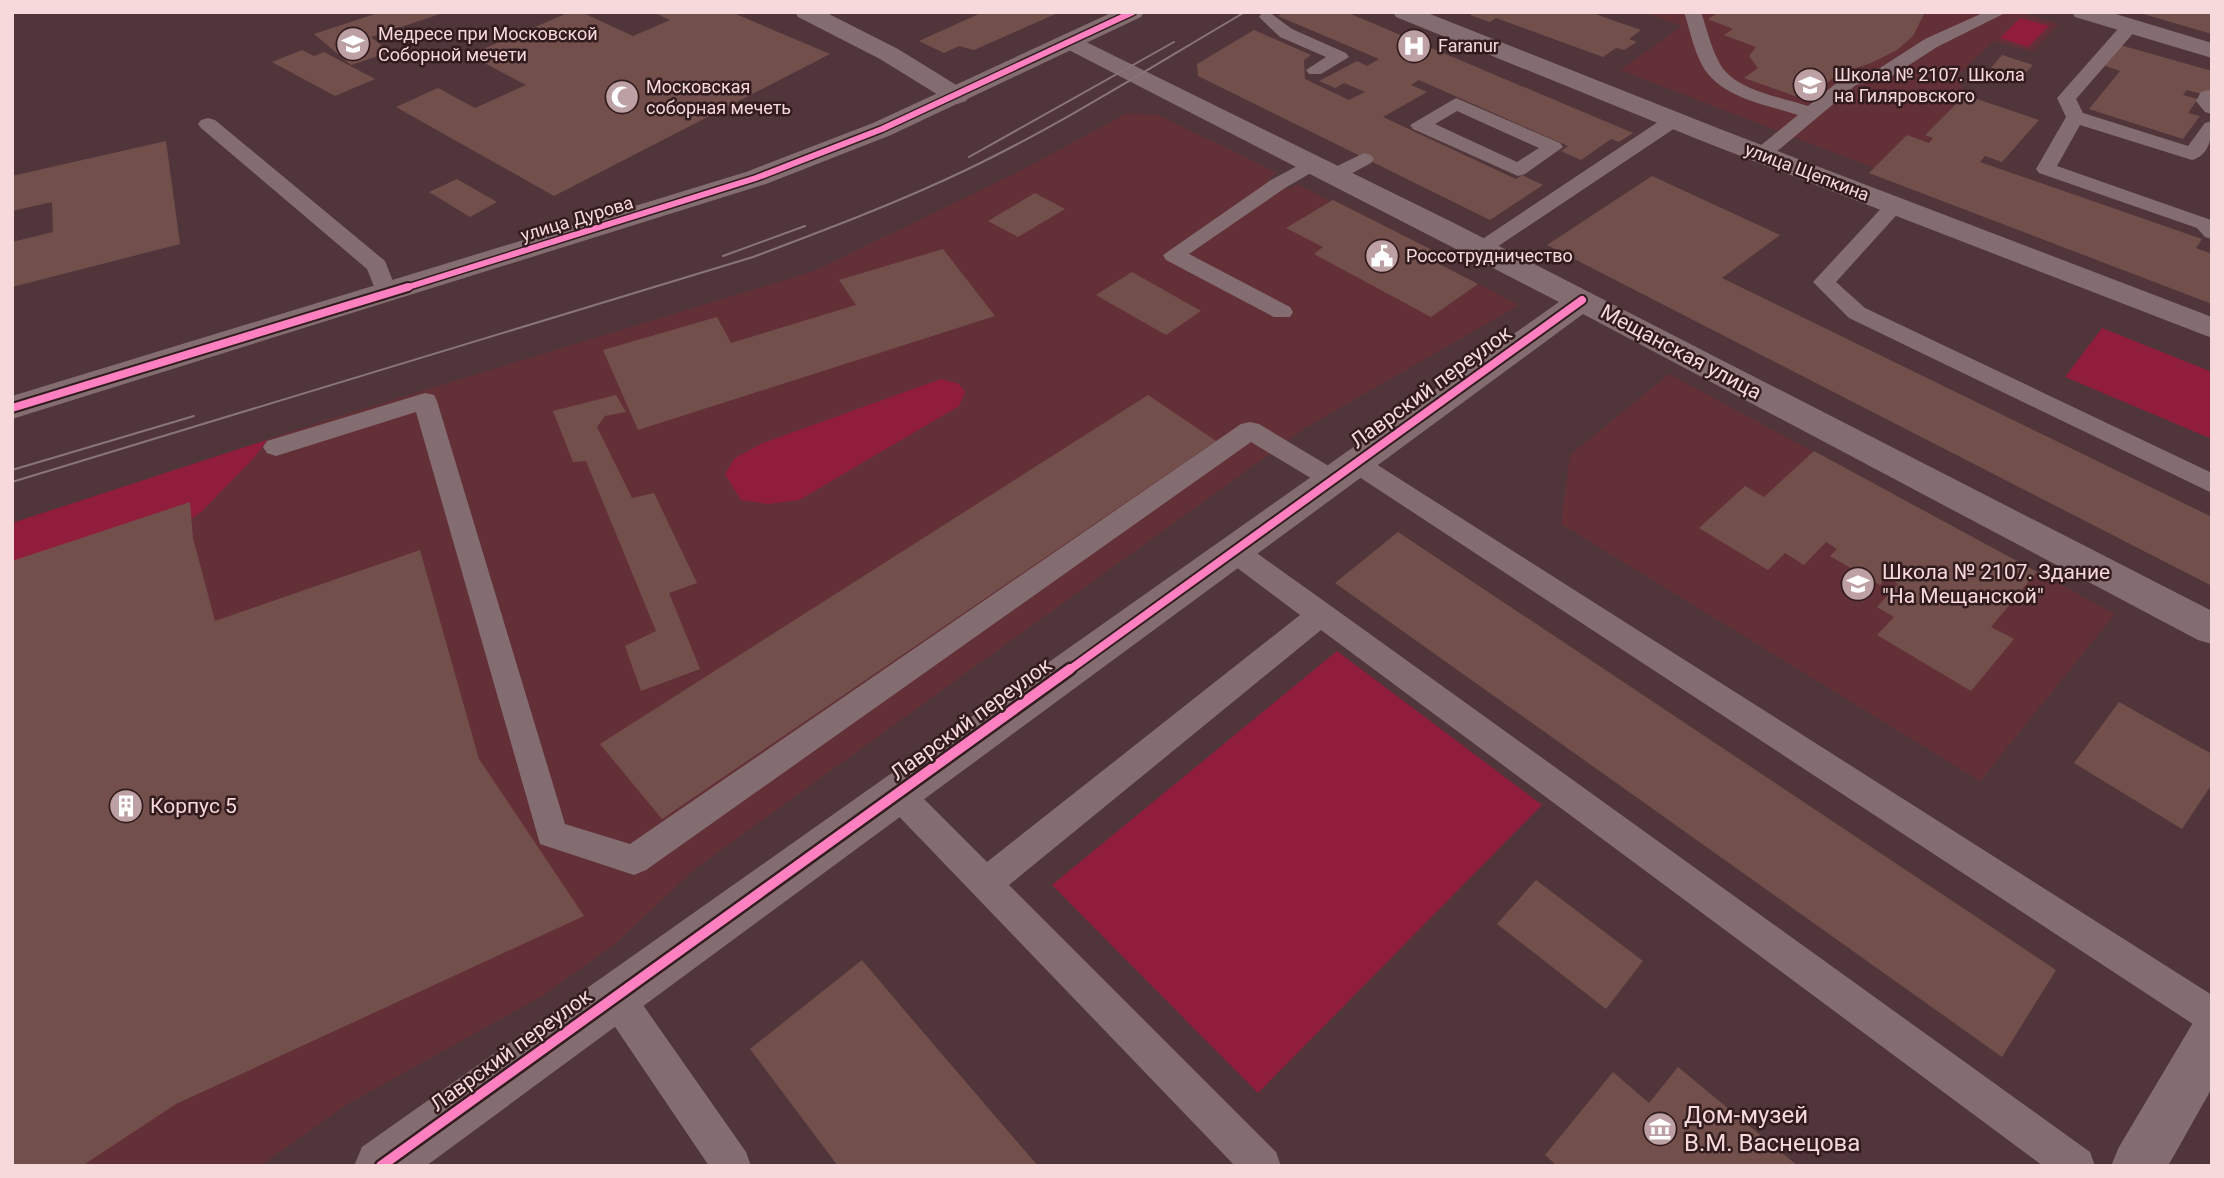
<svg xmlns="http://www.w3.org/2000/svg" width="2224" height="1178" font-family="Roboto,sans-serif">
<rect width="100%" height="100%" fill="#50363a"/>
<path fill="#633037" d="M1643,12H2020L2059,24L2033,52L1994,41L1958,75L1965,95L1925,135L1933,138L1929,143L1907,136L1874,168L1620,70L1682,26Z
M1127,113L1159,115L1277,173L1268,179L1289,189L1298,184L1330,201L1333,200L1450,259L1442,265L1519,305L1307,427L696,868L616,943L544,995L346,1105L260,1166H12V523L330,419L814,271L1024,169Z
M1669,374L2115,614L1980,781L1561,524L1570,455Z"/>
<path fill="#911d3c" d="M2020,18L2049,26L2028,47L2000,38Z
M2102,328L2212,372V439L2065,377Z
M941,379L959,384L965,392L959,406L799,500L768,504L741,500L725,474L735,458L763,443Z
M267,440L253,459L202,511L172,533L12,590V523Z
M1337,651L1542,805L1258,1093L1052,885Z"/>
<path fill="#734f4c" d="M381,12L443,13L371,37L390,52L351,65L314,34Z
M570,12H581L633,36L670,20L653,12H731L830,54L554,196L396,107L438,88L475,108L526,85L469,55Z
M983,12H1060L974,50L959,46L944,53L919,41Z
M1285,12H1346L1633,133L1619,142L1611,139L1581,160L1561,151L1568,146L1419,80L1411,85L1427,92L1383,117L1516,179L1522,175L1543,185L1490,220L1198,76L1197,64L1254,30L1311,55L1304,60L1305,79L1349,100L1365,92L1344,83L1335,88L1319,81L1357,61L1367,66L1379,59L1278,16Z
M1474,12H1589L1641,30L1629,39L1637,42L1624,50L1616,48L1603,57L1496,18L1490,22L1470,15Z
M1719,12H1925L1913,36L1897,50L1871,63L1838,74L1806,100L1744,78L1758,68L1749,56L1756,47L1724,35L1733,29L1708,19Z
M2140,12H2212V34L2140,13Z
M2120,45L2212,71V97L2187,90L2183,95L2198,99L2188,113L2200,116L2183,139L2089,109L2120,71L2103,65Z
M302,50L314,56L324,52L375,79L335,96L272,62Z
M2002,55L2033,65L2022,77L1991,68Z
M1965,95L2039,120L2002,162L1985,156L1980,162L2202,239L2196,248L2212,254V304L1869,173L1907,135L1929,143L1933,138L1925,135Z
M166,141L180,244L12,287V242L53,232L52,202L12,211V176Z
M1652,176L1780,235L1722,278L2212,517V586L1547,245Z
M457,179L497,202L470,217L429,192Z
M1035,193L1065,209L1018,237L988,221Z
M1333,200L1450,259L1441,265L1478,284L1431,317L1314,254L1323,247L1286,228Z
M943,249L995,316L638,430L603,350L717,317L731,343L856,305L839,280Z
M1132,272L1201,311L1166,335L1096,295Z
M616,395L626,412L605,416L597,427L632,498L654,493L697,583L669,593L700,669L641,691L625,646L656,631L586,461L573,462L553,411Z
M1148,395L1216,441L662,819L600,744Z
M1814,451L2037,572L1991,627L2014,639L1971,691L1877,635L1894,617L1877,607L1898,584L1887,577L1880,585L1830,556L1837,549L1826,542L1804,565L1785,553L1768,570L1699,528L1745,486L1764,497Z
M190,502L193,538L215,621L420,550L479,759L584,916L176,1104L82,1166H12V561Z
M1398,532L2056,970L2002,1057L1335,583Z
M2119,702L2212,754V784L2182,829L2074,763Z
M1536,880L1643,961L1606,1009L1497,924Z
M862,960L905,1011L1038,1166H838L750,1049Z
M1678,1067L1798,1166H1557L1545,1155L1613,1072L1649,1103Z"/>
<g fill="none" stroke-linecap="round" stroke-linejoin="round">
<path fill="#836d71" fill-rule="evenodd" d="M1269,12L1292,29L1346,53L1349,57L1321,74H1309L1306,70L1326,57L1280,37L1259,17L1262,13Z
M1684,12H1701C1707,29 1711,48 1720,64C1735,91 1782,97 1808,106L1844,77L1880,68L1925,39L1985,12H2007L1937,47L1892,76L1856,85L1769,158L1762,160L1752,154L1755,150L1798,115C1765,104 1720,98 1702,65C1693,48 1690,30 1684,12Z
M2130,21L2136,22L2139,26L2136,30L2076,99L2083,113L2188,146L2205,123L2212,121C2212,137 2210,155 2192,160L2080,125L2057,166L2211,220L2212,239L2205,237L2197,228L2039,173L2036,169L2066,117L2057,98L2124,22Z
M2208,90L2212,91V114L2205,112L2196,101L2201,92Z
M1456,98L1560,143L1563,147L1525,174L1518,176L1413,129L1410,125ZM1457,111L1539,148L1517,162L1435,124Z
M1674,114L1684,120L1681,124L1488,253H1472L1469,248L1667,116Z
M208,118L215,120L385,261L398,294L395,299H379L367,269L201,128L198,124L201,120Z
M1364,153L1371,155L1374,159L1371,163L1343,178H1329L1326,174L1329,170Z
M1314,157L1321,159L1324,163L1321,167L1285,188L1189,254L1290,307L1293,312L1290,317H1274L1166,260L1163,255L1271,180Z
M1895,199L1902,201L1905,205L1902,209L1836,282L1865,308L2212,473V493L1849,318L1813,282L1888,201Z
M425,393L434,395L437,401L565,824L630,844L1241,424L1250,422L1259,424L1342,474L1346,480L1342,486L1333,489L1324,486L1251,442L646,870L634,875L540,844L416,412L276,456L267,453L263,447L267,441Z
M1356,454L1365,457L2212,995V1034L2199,1028L1347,469L1343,463L1347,457Z
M1234,541L1244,544L1331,606L2090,1152L2095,1166H2043L1321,630L1009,885L1276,1152L1281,1166H1235L887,804L882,794L887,784L898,780L909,784L987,862L1300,615L1224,558L1220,551L1224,544Z
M616,980L629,985L746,1152L751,1166H709L603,1009L598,997L603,985Z"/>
<path fill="#836d71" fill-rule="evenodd" d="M795,12H825L898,49L966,91L970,96L966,101L957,104L948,101L880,59L798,17Z
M1070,34L1452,222L2212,611V644L2198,640L1583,314L426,1166H354L362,1147L1559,302L1061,46L1058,41L1061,36Z
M2212,1014V1088L2168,1166H2111L2119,1147L2194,1021Z"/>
<path fill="#836d71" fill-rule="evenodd" d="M1113,12H1144L1141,17L891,135L766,184L12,419V396L746,172L873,123Z
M1393,12H1425L1720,129L2212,317V338L1702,141L1396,17Z
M2072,12H2109L2212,43V58L2075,17Z"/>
<path stroke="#897577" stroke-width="2" d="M969,157L1174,42
M723,256L805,226
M12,470L194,416
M12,482L753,257C825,230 897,203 966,170C1062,124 1153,66 1245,12"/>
<g stroke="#321c1e" stroke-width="9">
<path id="cycleway-far2" d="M402,289L756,178L882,129L1133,12"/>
</g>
<g stroke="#321c1e" stroke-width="12">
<path id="cycleway-far1" d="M12,408L408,287
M1068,671L1582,300"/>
</g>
<g stroke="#321c1e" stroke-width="15">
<path id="cycleway" d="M381,1166L1070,669"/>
</g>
<use href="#cycleway-far2" stroke="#ff80c0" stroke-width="6"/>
<use href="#cycleway-far1" stroke="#ff80c0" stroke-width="8"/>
<use href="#cycleway" stroke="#ff80c0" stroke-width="10"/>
</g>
<defs>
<g id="university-disc" transform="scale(1.75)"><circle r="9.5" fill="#bda0a3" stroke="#321c1e"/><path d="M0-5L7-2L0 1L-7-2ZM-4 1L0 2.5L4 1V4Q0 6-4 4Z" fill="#fff"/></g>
<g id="hospital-disc" transform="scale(1.75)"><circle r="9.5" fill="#bda0a3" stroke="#321c1e"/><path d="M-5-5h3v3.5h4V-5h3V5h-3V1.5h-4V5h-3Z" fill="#fff"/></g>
<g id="school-disc" transform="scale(1.75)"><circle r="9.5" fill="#bda0a3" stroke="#321c1e"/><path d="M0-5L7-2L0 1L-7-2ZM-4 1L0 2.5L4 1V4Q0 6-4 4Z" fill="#fff"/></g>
<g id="mosque-disc" transform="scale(1.75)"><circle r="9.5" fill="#bda0a3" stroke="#321c1e"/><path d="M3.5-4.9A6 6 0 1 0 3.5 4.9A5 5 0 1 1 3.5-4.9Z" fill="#fff"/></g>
<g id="civic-disc" transform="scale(1.75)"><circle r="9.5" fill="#bda0a3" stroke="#321c1e"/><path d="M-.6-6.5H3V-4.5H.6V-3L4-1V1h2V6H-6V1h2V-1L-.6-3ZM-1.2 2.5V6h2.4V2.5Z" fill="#fff"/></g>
<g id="building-disc" transform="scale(1.75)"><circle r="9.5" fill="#bda0a3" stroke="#321c1e"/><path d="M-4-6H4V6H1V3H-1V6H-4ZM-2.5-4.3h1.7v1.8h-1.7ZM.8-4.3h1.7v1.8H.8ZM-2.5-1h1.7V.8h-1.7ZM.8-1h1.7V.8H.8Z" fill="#fff"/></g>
<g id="museum-disc" transform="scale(1.75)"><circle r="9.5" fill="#bda0a3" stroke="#321c1e"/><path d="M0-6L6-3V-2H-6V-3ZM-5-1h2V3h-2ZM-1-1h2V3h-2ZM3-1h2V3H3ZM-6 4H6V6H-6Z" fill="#fff"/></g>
</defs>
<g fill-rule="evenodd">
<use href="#university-disc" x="353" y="44"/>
<use href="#hospital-disc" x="1414" y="46"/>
<use href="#school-disc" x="1810" y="85"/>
<use href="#mosque-disc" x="622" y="97"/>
<use href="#civic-disc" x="1382" y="256"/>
<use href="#school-disc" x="1858" y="584"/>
<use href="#building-disc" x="126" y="806"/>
<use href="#museum-disc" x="1660" y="1129"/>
</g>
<g text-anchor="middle" stroke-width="5" stroke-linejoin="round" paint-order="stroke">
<g font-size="18" fill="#f7d9db" stroke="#321c1e" text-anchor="start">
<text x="378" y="40">Медресе при Московской<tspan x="378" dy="21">Соборной мечети</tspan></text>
<text x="1438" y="52">Faranur</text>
<text x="1834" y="81">Школа № 2107. Школа<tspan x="1834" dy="21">на Гиляровского</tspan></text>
<text x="646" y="93">Московская<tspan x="646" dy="21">соборная мечеть</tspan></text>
<text x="1406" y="262">Россотрудничество</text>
</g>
<g font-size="18" fill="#f7d9db" stroke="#321c1e">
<text transform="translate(1807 172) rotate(21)" y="6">улица Щепкина</text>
<text transform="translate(577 219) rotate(-17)" y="6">улица Дурова</text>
</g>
<g font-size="21" fill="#f7d9db" stroke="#321c1e">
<text transform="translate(1681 352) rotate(28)" y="7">Мещанская улица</text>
<text transform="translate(1431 387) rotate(-36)" y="7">Лаврский переулок</text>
<text transform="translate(971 719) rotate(-36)" y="7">Лаврский переулок</text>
<text transform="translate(511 1050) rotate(-36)" y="7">Лаврский переулок</text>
</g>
<g font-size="21" fill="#f7d9db" stroke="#321c1e" text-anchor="start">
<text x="1882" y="579">Школа № 2107. Здание<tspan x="1882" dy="24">"На Мещанской"</tspan></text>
<text x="150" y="813">Корпус 5</text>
</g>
<g font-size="24" fill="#f7d9db" stroke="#321c1e" text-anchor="start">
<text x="1684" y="1123">Дом-музей<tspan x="1684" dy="28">В.М. Васнецова</tspan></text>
</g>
</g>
<rect width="2224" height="1178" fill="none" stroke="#f7d9db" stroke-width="28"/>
</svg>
